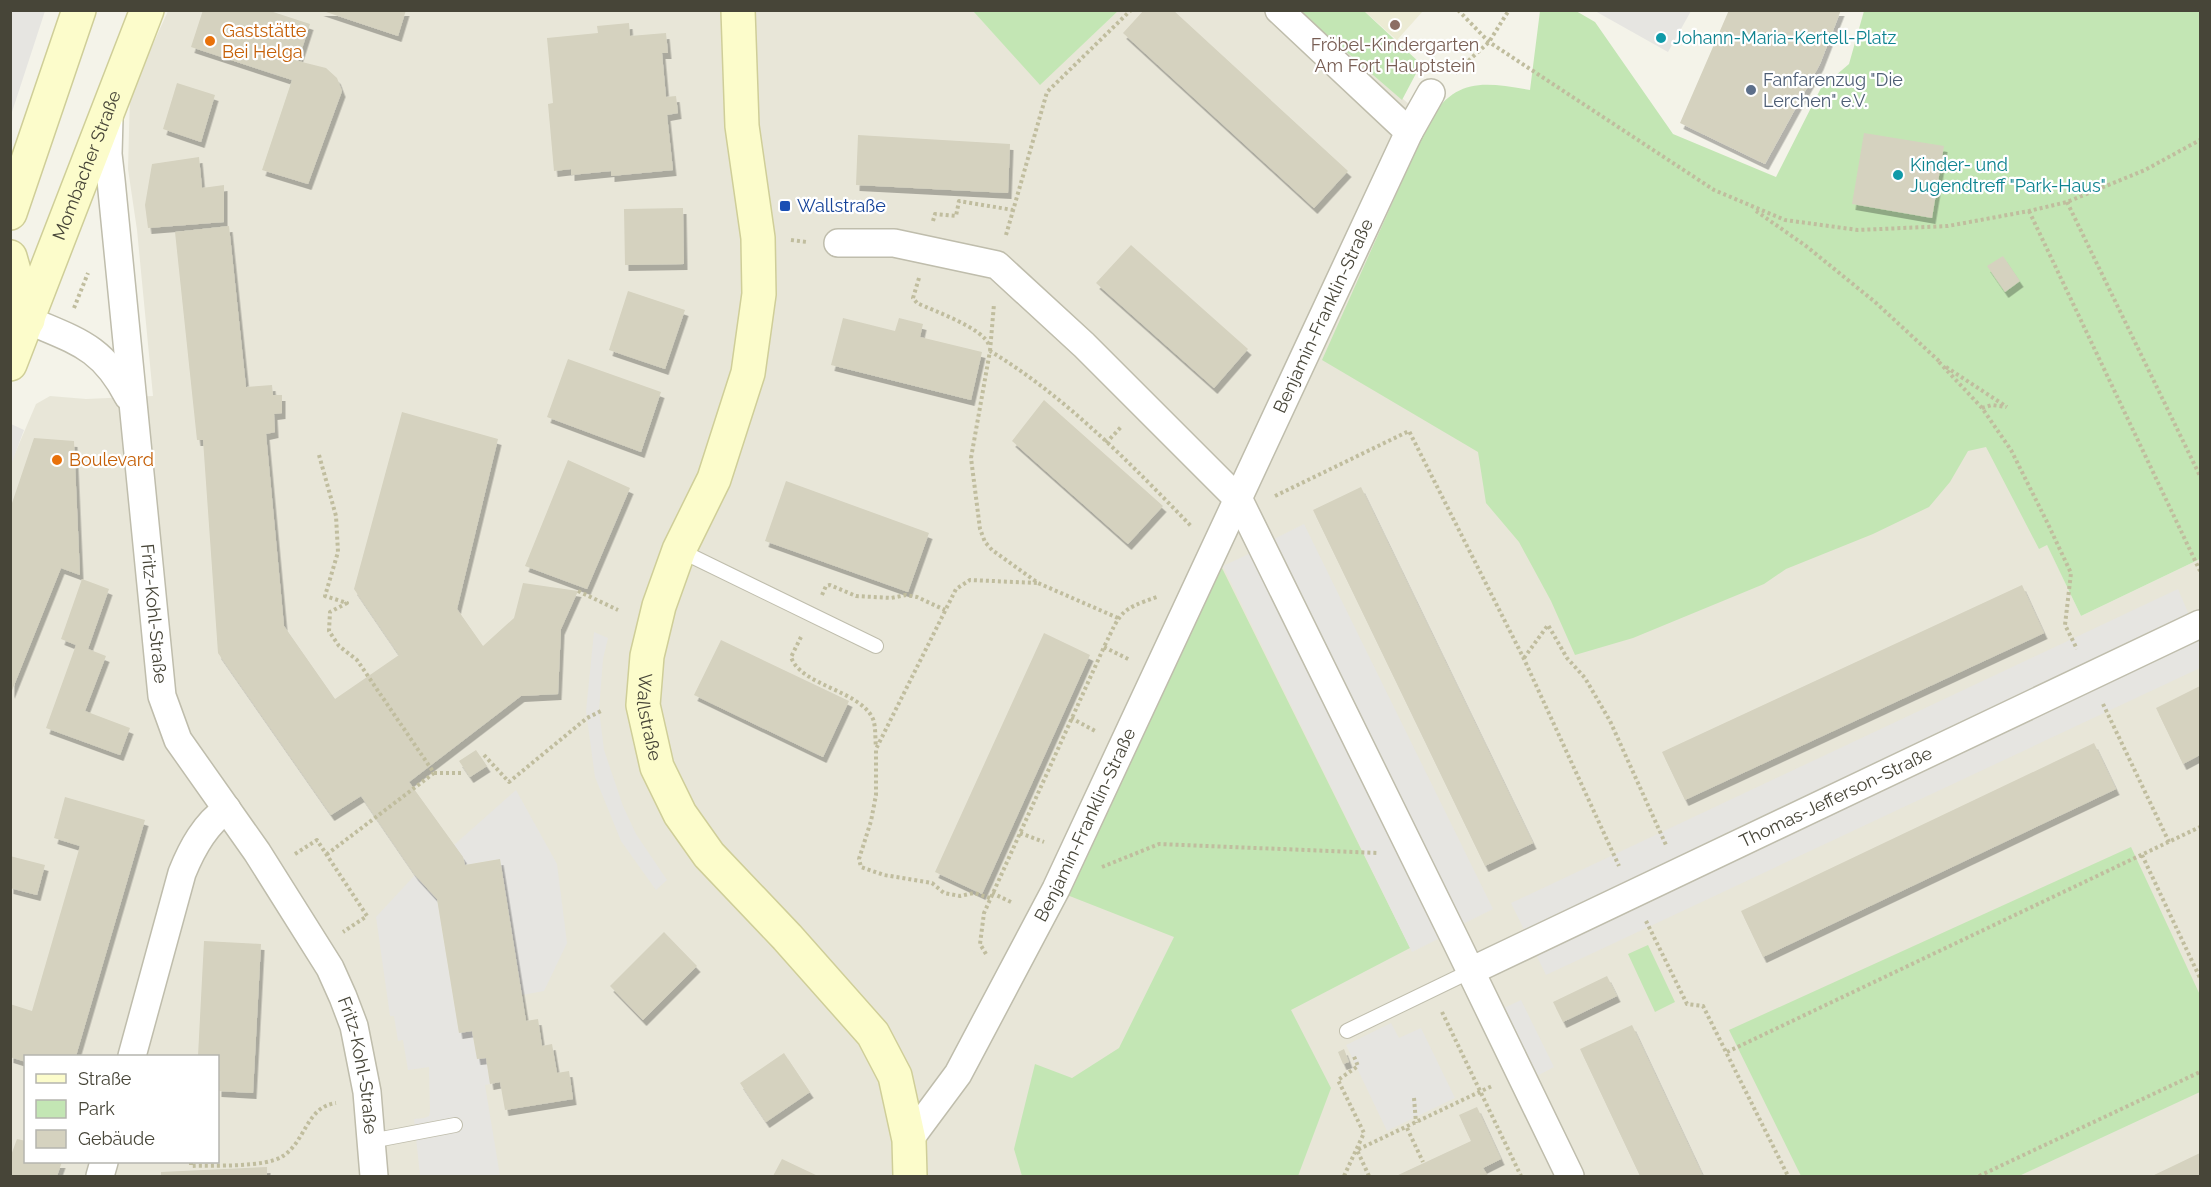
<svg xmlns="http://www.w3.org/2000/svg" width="2211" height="1187" font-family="Raleway,sans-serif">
<defs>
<filter id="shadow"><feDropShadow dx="3.5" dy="6" stdDeviation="0" flood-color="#0004"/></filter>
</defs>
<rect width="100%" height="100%" fill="#f4f3e9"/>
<path fill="#e8e6d8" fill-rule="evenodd" d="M168,11H973L1040,84L1118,11H1299L1429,121L1926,462L1997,439L2081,616L2200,559V1176H11L10,465L36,404L50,396L86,399L153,396L137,230L128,169L130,95ZM26,1056H218V1162H26Z"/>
<path fill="#ecebd4" d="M1364,11H1423L1397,40Z"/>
<path fill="#c3e6b4" d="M973,11H1118L1040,85Z
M1299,11H1364L1421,64L1402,100Z
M1540,11H1576L1595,22L1673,134L1776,177L1821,88L1849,64L1864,11H2200V559L2081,616L2047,545L2039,549L1986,447L1968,451L1950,482L1929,507L1873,534L1786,569L1764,584L1633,638L1575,655L1551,601L1519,542L1486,503L1478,452L1322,360L1429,121C1456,77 1484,82 1530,90Z
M1221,566L1410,948L1291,1010L1331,1088L1298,1176H1022L1014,1149L1035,1064L1072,1078L1119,1048L1174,937L1067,895Z
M2131,847L2200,995V1092L2019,1176H1801L1729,1030Z
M1648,945L1675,1002L1655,1012L1628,954Z"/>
<path fill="#e6e5e1" d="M11,10L45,11L11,115L10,11Z
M1595,11L1691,10V11L1668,52Z
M11,424L24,430L11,465Z
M1304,524L1493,909L1459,926L1270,541Z
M1257,550L1446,935L1412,952L1223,566Z
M2178,589L2200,641V668L1546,975L1511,903Z
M594,632L608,638L603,659L599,710L604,750L623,806L636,834L667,880L656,890L621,841L595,777L586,711Z
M516,790L557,864L567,943L544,991L522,995L500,859L465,865L463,857L454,845Z
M415,875L437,899L459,1033L472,1031L477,1059L486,1058L490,1084L485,1085L500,1176L420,1175L414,1119L424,1118L429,1116L430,1112L429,1067L408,1070L403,1040L398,1041L394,1016H390L376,917Z
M1521,1000L1554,1067L1537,1076L1504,1008Z
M1391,1023L1399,1038L1421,1028L1455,1098L1387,1131L1346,1045Z"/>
<path fill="#d5d2bf" filter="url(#shadow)" d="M203,10H267L310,24L298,61L326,68L337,78L342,91L308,184L262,170L292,80L191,47Z
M320,10H406L398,36Z
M1144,10H1173L1348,171L1314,208L1123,33Z
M1729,10H1841L1820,64L1765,164L1680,123Z
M629,23L630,36L666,33L668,53H662L666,97L676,96L678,113L667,115L673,170L611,176V171L571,175V169L554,171L548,104L553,103L547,38L598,33L597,26Z
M177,83L215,95L201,142L163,129Z
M1864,133L1944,146L1932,218L1852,204Z
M858,135L1010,144L1008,193L856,185Z
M199,157L202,188L224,185V222L148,228L145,205L152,164Z
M683,208L684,264L625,265L624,209Z
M229,226L246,387L272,385L273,395H282V413L274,414L275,432L266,434L284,626L335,699L399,655L354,589L402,412L498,439L457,609L483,646L514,618L523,583L578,591L561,629L558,694L521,696L409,782L463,857L465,865L500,859L526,1021L538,1019L542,1046L552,1044L557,1073L569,1071L573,1099L505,1110L500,1082L490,1084L486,1058L477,1059L472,1031L459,1033L437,899L415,875L361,796L331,815L218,653L203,440H197L175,232Z
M1131,245L1248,349L1214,388L1096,283Z
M2003,256L2020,281L2005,292L1987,266Z
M628,291L685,310L665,369L609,350Z
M843,318L895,331L899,318L923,324L920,337L982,352L971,400L831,365Z
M568,359L661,392L641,452L547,417Z
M1044,400L1163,506L1128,544L1012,441Z
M34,438L74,441L80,575L61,568L11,693L10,509Z
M568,460L630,488L587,589L525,566Z
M786,481L929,533L908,592L765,541Z
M1361,487L1533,843L1485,866L1313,510Z
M82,579L109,589L88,649L106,656L85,711L130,728L120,755L46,728L76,645L61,639Z
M2022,585L2044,633L1685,800L1662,752Z
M1044,633L1090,655L982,894L935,872Z
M721,640L849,701L823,757L694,695Z
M2200,686V755L2183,764L2156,708Z
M2094,743L2116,789L1763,957L1741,911Z
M476,750L487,766L470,777L459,761Z
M65,797L145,820L76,1056H26V1062L10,1057V1004L32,1011L80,846L54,838Z
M10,856L45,865L37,895L10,888Z
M664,932L697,966L643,1020L610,986Z
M204,941L261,944L253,1093L218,1091V1056H198Z
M1607,976L1617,996L1563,1022L1553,1002Z
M1632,1025L1680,1127L1703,1176H1640L1580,1049Z
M1344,1049L1349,1062L1343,1064L1338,1052Z
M784,1053L810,1092L766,1122L740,1083Z
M1477,1107L1501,1159L1483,1168L1488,1176H1396L1471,1141L1459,1115Z
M17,1139L26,1141V1162H62L57,1176H10V1158Z
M2200,1153V1176H2152Z
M782,1159L818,1176H773Z
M267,1167V1176H161V1172Z"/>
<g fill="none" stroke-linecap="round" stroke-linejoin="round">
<g stroke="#bfbdac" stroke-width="16">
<path id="lane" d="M679,550L876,646
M1347,1031L1471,971
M371,1141L455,1125"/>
</g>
<g stroke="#bfbdac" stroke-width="30">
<g id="street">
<path d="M1279,10L1409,132"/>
<path id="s1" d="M109,118L108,154L111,180L162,696L178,740L257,852L330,968L343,997L354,1026L367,1092L374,1176"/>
<path d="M838,243H894L997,265L1084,345L1239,500L1456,941L1570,1176"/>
<path d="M28,320C76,341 102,346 128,396"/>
<path id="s2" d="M1471,971L2200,624"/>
<path d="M132,1056L182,873C192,848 205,824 227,809"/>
<path id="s3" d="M909,1140L958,1074L1056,889L1409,132L1431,93"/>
<path d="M100,1176L104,1162"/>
</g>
</g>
<g stroke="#cfce98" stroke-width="36">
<g id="secondary">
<path id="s4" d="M738,10L742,126L758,238L759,294L748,373L714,479L679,550L659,606L647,656L643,705L657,767L680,814L709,855L787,937L873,1034L895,1076L909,1140L910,1176"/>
<path d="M10,213L79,10"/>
<path d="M10,257L28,320"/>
<path id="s5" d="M10,364L147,10"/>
</g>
</g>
<path stroke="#c0bd9e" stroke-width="4" stroke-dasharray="3 3" stroke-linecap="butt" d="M1458,10L1489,42L1714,190L1785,220L1858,230L1948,226L2029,211L2067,202L2145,170L2200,140
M1455,73L1489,42L1509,10
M2067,202L2200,476
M1756,211L1806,246L1875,302L1940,362
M2029,211L2200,571
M933,221L935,214L956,216L959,201L1013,210
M1006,235L1047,92L1131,10
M791,240L807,242
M919,278L913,298L917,303C934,311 983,328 989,345
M74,308L88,273
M990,351L994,304
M1939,362L1982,408L2011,450L2047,522L2071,573L2065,625L2077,649
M1946,367L2007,407
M1982,408L1992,405L2006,407
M1106,443L1122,426
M319,455L336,516L338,552L325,596L347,603L330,612L329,631L339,646L357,660L434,773L326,855
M1275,496L1409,431L1524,659L1619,866
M578,591L618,610
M822,595L826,586L830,585L856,596L891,598L906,595L917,597L945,610
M1118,618L1038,583L992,550L985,542L980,529L971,458L990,351C1065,396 1131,464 1191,526
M801,637L791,657C801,686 860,690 873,719C876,727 875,739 876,747
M1104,647L1130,660
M1524,658L1548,625L1567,658L1585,678L1610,721L1666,845
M2103,704L2169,842
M1071,718L1097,732
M484,755L509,782L587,718L601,711
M434,773H461
M1020,833L1044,842
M295,854L317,840L367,916L343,932
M2142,855L2200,978
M1102,867L1159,844L1378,853
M992,893L1013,903
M990,898L974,893L960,896L944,893L932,883L884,875L861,867L859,859L871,821L876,795V749L956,589L970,580L1037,583
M1646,921L1687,1004L1703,1006L1788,1176
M986,954L980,944L984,913L1104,647C1121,612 1119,610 1157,597
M1442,1012L1521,1176
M1727,1052L2200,827
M1414,1098L1416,1123
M1407,1128L1423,1162
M191,1162V1166C213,1165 265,1168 283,1156C306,1141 306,1107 336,1103
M1344,1176L1364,1133L1338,1080L1358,1066L1353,1054
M1369,1176L1357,1150L1492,1086
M1979,1176L2200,1072"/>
<use href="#lane" stroke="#fff" stroke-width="14"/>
<use href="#street" stroke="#fff" stroke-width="27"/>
<use href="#secondary" stroke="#fcfccb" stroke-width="33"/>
</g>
<circle fill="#8d6e63" stroke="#fff" stroke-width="2" cx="1395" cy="25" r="6"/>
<g fill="#0f9aa8" stroke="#fff" stroke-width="2">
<circle cx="1661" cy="38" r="6"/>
<circle cx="1898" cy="175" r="6"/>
</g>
<g fill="#e8710a" stroke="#fff" stroke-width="2">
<circle cx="210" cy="41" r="6"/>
<circle cx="57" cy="460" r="6"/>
</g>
<circle fill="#5c6f8a" stroke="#fff" stroke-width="2" cx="1751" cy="90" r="6"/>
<rect fill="#1a4fb4" stroke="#fff" stroke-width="2" x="779" y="200" width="12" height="12" rx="3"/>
<g text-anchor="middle" stroke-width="4.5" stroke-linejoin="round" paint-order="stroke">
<g font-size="18" fill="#c56008" stroke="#fff" text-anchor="start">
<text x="222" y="37">Gaststätte<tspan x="222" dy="21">Bei Helga</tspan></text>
<text x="69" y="466">Boulevard</text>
</g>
<g font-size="18" fill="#0d838f" stroke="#fff" text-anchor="start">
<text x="1673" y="44">Johann-Maria-Kertell-Platz</text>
<text x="1910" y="171">Kinder- und<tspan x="1910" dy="21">Jugendtreff "Park-Haus"</tspan></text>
</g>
<g font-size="18" fill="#785e54" stroke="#fff">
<text x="1395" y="51">Fröbel-Kindergarten<tspan x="1395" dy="21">Am Fort Hauptstein</tspan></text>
</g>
<g font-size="18" fill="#4e5e75" stroke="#fff" text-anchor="start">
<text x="1763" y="86">Fanfarenzug "Die<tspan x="1763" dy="21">Lerchen" e.V.</tspan></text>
</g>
<g font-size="18" fill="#474538" stroke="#fff">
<text dy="6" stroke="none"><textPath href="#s5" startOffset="213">Mombacher Straße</textPath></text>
<text dy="6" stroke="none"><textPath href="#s3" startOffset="924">Benjamin-Franklin-Straße</textPath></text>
<text dy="6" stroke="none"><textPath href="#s1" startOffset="498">Fritz-Kohl-Straße</textPath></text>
<text dy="6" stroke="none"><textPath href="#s4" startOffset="728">Wallstraße</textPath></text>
<text dy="6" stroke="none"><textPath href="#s2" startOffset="404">Thomas-Jefferson-Straße</textPath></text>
<text dy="6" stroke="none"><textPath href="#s3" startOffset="362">Benjamin-Franklin-Straße</textPath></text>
<text dy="6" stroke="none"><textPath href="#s1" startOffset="1004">Fritz-Kohl-Straße</textPath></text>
</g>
<g font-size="18" fill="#164399" stroke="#fff" text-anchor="start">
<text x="797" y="212">Wallstraße</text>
</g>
</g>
<rect width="2211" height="1187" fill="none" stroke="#474538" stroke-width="24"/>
<rect x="24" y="1055" width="195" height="108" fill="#ffffff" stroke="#b5b5af" stroke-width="1.5"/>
<rect x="36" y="1074" width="30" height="9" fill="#fcfccb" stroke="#b5b5af" stroke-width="1.5"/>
<text x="78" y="1085" font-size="18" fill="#474538">Straße</text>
<rect x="36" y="1100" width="30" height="18" fill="#c3e6b4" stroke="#b5b5af" stroke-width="1.5"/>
<text x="78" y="1115" font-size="18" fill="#474538">Park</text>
<rect x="36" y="1130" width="30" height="18" fill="#d5d2bf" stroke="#b5b5af" stroke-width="1.5"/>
<text x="78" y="1145" font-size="18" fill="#474538">Gebäude</text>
</svg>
